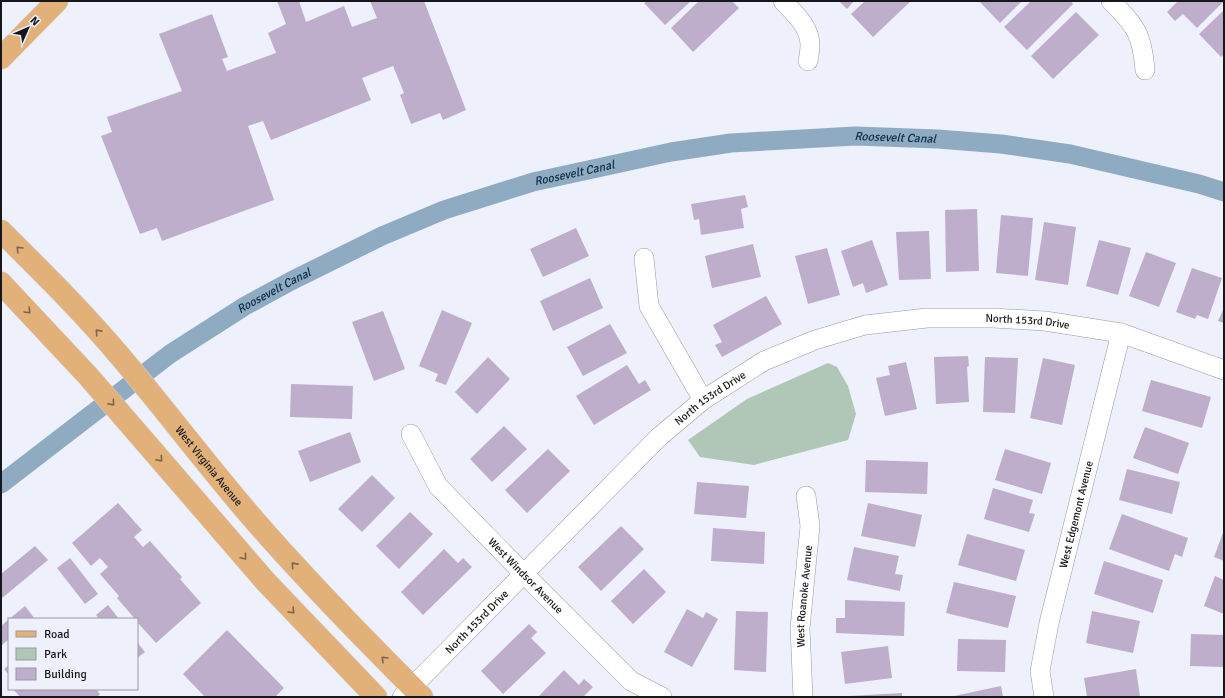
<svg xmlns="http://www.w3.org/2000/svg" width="1225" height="698" font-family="Signika,sans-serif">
<rect width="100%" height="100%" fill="#eef0fb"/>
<path fill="#b0c6b6" d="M828,363L837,367L848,386L856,414L848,440L754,465L700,457L688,440L747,399Z"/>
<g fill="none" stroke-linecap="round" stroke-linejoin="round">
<path stroke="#8fabc2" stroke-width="19" id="s1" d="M1,484L170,354L245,306L291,281L382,236L444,210L533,182L671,152L731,143L855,136L938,139L1001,144L1070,154L1199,184L1224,192"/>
</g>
<path fill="#beaecc" d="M277,1H299L306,22L344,6L352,27L377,18L370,1H424L466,110L443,120L440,113L411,124L400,95L404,93L393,66L362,78L371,100L271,140L263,121L248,126L274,200L162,241L157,228L140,234L101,136L112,132L107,117L182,91L159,34L212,14L228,57L222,59L227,71L276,53L268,33L286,24Z
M647,1H691L665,25L644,3Z
M699,1H732L739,8L693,52L671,28Z
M839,1H854L847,9Z
M865,1H911L873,37L851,14Z
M979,1H1022L1000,23Z
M1031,1H1071L1073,4L1027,50L1004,27Z
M1178,1H1224L1197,28L1183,14L1175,21L1167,12Z
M1224,10V54L1221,57L1199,34Z
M1076,12L1099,35L1053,79L1031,56Z
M745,195L748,207L741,209L744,228L701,235L699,219L694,220L691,204Z
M977,209L979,271L946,272L945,210Z
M1001,215L1033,218L1028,276L996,273Z
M1044,222L1076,227L1068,285L1035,280Z
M576,228L589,256L543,277L530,249Z
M929,231L931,279L899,280L896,232Z
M872,240L888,285L866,293L863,283L853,287L841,251Z
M1099,240L1131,248L1118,295L1086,286Z
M753,244L761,277L712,288L705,256Z
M827,248L840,295L808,304L795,256Z
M1146,252L1176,263L1159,307L1129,296Z
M1192,268L1222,278L1208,319L1197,315L1195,319L1176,312Z
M590,278L603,308L553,331L540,301Z
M766,296L782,324L722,357L715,345L722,342L713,325Z
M1224,308V323L1218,321Z
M442,310L472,323L446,385L435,381L438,374L419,366Z
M383,311L405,369L374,381L352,322Z
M610,324L627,353L583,376L567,347Z
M968,356L969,366L967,367L969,402L936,404L934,357Z
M488,357L510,379L477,414L455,392Z
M985,357L1018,358L1015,413L983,412Z
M1043,358L1075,365L1062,425L1030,418Z
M906,362L917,409L885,416L876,378L890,375L888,366Z
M627,365L639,384L645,380L651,390L594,425L576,396Z
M1151,380L1211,397L1202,428L1142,411Z
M291,384L353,386L352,419L290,417Z
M504,426L527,449L492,482L470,459Z
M1145,427L1189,443L1178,474L1133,458Z
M350,432L361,462L310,482L298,451Z
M548,449L570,471L527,513L505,490Z
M1005,449L1051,463L1042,494L995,480Z
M866,460L928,462L927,494L865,492Z
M1127,469L1180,482L1172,514L1119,500Z
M372,475L395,498L362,532L338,509Z
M697,482L749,486L746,518L694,514Z
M993,488L1033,500L1029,513L1035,514L1029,532L984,519Z
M118,503L142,530L134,537L143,547L150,541L182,577L180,579L201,603L156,643L137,622V619H135L117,598L119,596L100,574L108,567L100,558L91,566L72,543Z
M868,503L922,515L915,547L861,536Z
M410,512L433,534L399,569L376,546Z
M1122,514L1188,538L1182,557L1175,554L1169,571L1109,549Z
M621,526L644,549L601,591L578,567Z
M713,528L765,532L764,564L711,561Z
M1224,530V561L1214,557Z
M967,534L1025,550L1016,581L958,565Z
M35,546L48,560L1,599V574Z
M854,547L899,556L895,574L903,575L900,591L847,580Z
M444,549L458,563L463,558L472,567L423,615L401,592Z
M70,558L98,594L85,604L57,568Z
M1104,561L1163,580L1153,613L1094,594Z
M644,569L666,592L633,624L611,601Z
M1215,576L1224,580V614L1204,606Z
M954,582L1016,596L1008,628L946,613Z
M845,600L905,602L904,636L836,633V618H845Z
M108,605L119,619H99L96,615Z
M25,606L35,619H9Z
M687,609L703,618L706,612L718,619L692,667L664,652Z
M736,611L768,612L766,672L734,670Z
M1092,611L1140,621L1133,653L1086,643Z
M9,619V639L1,646V626Z
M529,624L537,632L531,638L546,653L503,694L481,671Z
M227,630L284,688L276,696L277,697H205L183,674Z
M1191,634L1224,635V667L1190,666Z
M958,639L1006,640L1005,672L957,671Z
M137,642L145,652L137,658Z
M888,646L892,678L845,684L841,652Z
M9,665V675L4,669Z
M1136,669L1140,697H1087L1084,678Z
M564,670L579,685L584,679L593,687L583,697H538Z
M1001,686L1003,697H954V696Z
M13,689H96L100,694L97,697H20Z
M902,693V697H849V696Z"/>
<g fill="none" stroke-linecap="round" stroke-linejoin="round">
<g stroke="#9799a3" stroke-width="20">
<g id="minor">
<path d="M783,1C795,14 810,27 810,45C810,50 809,56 808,61"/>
<path d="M1111,1C1136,26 1142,34 1145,70"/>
<path d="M644,258L649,306L703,400"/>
<path id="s2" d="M411,434L438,486L523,573L631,681L662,697"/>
<path id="s3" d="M402,697L659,437L703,400L764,361L815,340L865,325L927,318H993L1045,321L1121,333L1224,370"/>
<path id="s4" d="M803,697L800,628L810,526L806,496"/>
<path id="s5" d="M1044,697L1040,671L1049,623L1121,333"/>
</g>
</g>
<g stroke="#d0d1d1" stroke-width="23">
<g id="major">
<path d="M1,58L57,1"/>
<path id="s6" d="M1,231C41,271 82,311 119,355C165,409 208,467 255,521C308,582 365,640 422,697"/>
<path d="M1,283L89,377L266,582L376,697"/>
</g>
</g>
<use href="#minor" stroke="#fff" stroke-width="19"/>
<use href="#major" stroke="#e2b079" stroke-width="22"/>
</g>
<defs><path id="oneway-chevron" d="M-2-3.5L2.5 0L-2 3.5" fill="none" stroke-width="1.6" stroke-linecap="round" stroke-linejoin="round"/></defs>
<g stroke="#7c644a">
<use href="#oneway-chevron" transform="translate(19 249) rotate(-135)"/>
<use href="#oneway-chevron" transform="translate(28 311) rotate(47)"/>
<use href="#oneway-chevron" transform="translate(98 332) rotate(-132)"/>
<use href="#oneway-chevron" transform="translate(112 403) rotate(49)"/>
<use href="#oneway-chevron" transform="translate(160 459) rotate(49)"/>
<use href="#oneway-chevron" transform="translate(244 557) rotate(50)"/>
<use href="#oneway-chevron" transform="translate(294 565) rotate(-132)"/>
<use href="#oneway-chevron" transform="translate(292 611) rotate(46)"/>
<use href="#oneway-chevron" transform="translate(384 659) rotate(-135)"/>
</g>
<g text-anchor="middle" stroke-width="3" stroke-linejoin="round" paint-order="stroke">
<g font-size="11" fill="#16171a" stroke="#eef0fb">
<text dy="4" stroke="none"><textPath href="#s3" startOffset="766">North 153rd Drive</textPath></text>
<text dy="4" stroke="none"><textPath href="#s3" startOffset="430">North 153rd Drive</textPath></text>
<text dy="4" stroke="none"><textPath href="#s6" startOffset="314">West Virginia Avenue</textPath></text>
<text dy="4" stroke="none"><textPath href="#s5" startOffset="187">West Edgemont Avenue</textPath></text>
<text dy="4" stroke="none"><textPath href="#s2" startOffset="184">West Windsor Avenue</textPath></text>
<text dy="4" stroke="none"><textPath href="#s4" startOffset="101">West Roanoke Avenue</textPath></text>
<text dy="4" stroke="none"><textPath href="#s3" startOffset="106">North 153rd Drive</textPath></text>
</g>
<g font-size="12" font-style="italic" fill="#0a2e47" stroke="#eef0fb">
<text dy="4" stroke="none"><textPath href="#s1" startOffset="983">Roosevelt Canal</textPath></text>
<text dy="4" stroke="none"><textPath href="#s1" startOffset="659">Roosevelt Canal</textPath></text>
<text dy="4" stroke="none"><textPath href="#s1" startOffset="335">Roosevelt Canal</textPath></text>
</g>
</g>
<rect width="1225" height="698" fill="none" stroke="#16171a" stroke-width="4"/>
<rect x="8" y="618" width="130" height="72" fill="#eef0fb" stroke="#9899a1"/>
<rect x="16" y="631" width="20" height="6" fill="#e2b079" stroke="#9899a1"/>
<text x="44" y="638" font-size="12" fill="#16171a">Road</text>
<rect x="16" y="648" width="20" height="12" fill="#b0c6b6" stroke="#9899a1"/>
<text x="44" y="658" font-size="12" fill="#16171a">Park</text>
<rect x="16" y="668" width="20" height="12" fill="#beaecc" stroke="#9899a1"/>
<text x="44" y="678" font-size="12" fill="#16171a">Building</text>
<g transform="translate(28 28) rotate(45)" stroke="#eef0fb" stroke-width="3" paint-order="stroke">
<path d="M0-3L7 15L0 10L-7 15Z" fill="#16171a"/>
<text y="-6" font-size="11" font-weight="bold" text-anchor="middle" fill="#16171a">N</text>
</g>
</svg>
